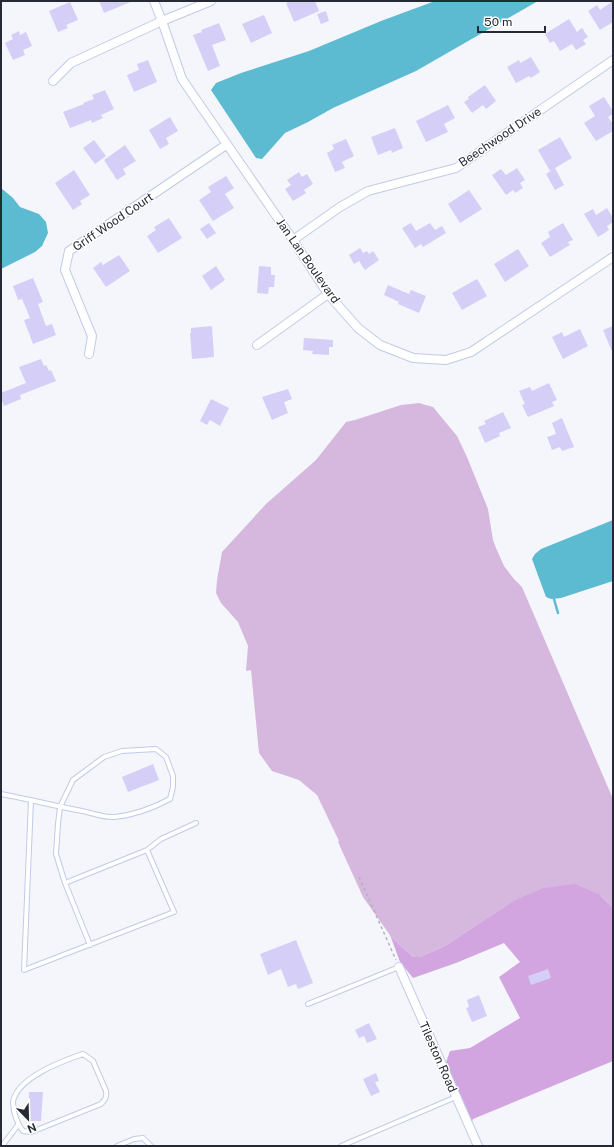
<svg xmlns="http://www.w3.org/2000/svg" width="614" height="1147" font-family="'Public Sans',sans-serif">
<rect width="100%" height="100%" fill="#f4f6fc"/>
<path fill="#d6b7de" d="M419,403L433,407L457,436L467,457L488,509L493,540L496,548L504,566L514,579L522,587L613,799V908L600,895L513,901L445,946L420,957H413L392,938L363,897L338,842L339,841L317,795L299,780L272,771L259,753L251,670L246,671L248,646L238,622L221,603L216,593L217,580L222,552L266,504L316,460L346,422L355,420L401,405Z"/>
<path fill="#d3a5e0" d="M575,884L600,895L613,908V1061L473,1119L471,1123L445,1065L450,1051L470,1048L520,1018L499,977L520,962L504,943L456,963L413,978L400,962L389,932L392,938L413,957H420L445,946L513,901L544,888Z"/>
<path fill="#5cbbd1" d="M435,1H538L416,71L333,108L308,122L285,133L262,159L256,158L211,90L216,83L241,73L309,51L381,21Z
M1,188L13,198L20,207L39,214L46,222L48,233L42,246L35,252L1,269Z
M613,520V581L561,598L551,599L546,597L532,559L535,554L541,549Z"/>
<g fill="none" stroke-linecap="round" stroke-linejoin="round">
<path stroke="#5cbbd1" stroke-width="2.5" d="M554,599L558,613"/>
</g>
<path fill="#d5cef7" d="M99,1H133L104,13Z
M290,1H315L319,11L294,22L286,3Z
M613,1V22L600,30L588,11L597,5L600,10Z
M70,2L78,20L66,25L68,28L58,32L49,11Z
M326,11L329,21L321,24L317,14Z
M264,15L272,33L251,43L242,24Z
M569,19L577,32L582,28L588,37L583,40L586,44L576,50L572,44L560,51L554,41L550,43L545,34Z
M219,23L226,40L212,45L220,66L208,71L193,35L202,32L201,30Z
M19,31L20,35L26,32L32,46L23,50L25,55L13,60L5,43L13,39L11,35Z
M531,57L540,72L531,78L529,76L516,83L507,67L519,60L520,63Z
M148,60L157,82L134,92L127,75L139,70L137,64Z
M485,85L496,101L486,109L483,105L472,113L464,102L469,99L468,97Z
M105,90L114,109L101,115L103,118L92,123L91,120L70,128L63,112L84,104L83,103L94,99L92,95Z
M604,97L613,111V114L608,117L613,124V131L596,141L584,123L595,116L589,106Z
M448,105L455,118L444,124L448,132L426,142L416,121Z
M170,117L178,131L166,138L169,144L160,149L149,130Z
M395,128L403,148L392,153L391,150L378,155L371,137Z
M560,137L572,158L550,171L538,150Z
M346,139L354,156L342,162L345,168L335,172L327,153L334,149L332,145Z
M94,140L106,156L95,164L83,148Z
M125,145L136,161L123,169L126,174L117,180L104,160Z
M517,168L525,180L520,183L523,188L515,193L513,190L506,195L492,175L501,169L506,175Z
M555,168L564,185L555,190L546,174Z
M74,170L90,195L80,201L82,204L73,210L55,183Z
M299,172L302,177L307,174L313,184L304,190L306,193L293,201L285,189L291,185L287,180Z
M226,176L234,188L225,194L234,208L213,221L199,200L211,192L208,187Z
M469,190L482,209L460,223L448,204Z
M607,208L613,218V222L607,226L609,230L598,237L584,214L593,209L596,215Z
M169,218L182,238L158,253L147,236L156,230L154,227Z
M209,223L216,233L207,239L200,229Z
M411,223L416,231L430,223L435,230L442,226L446,233L423,247L421,244L415,248L402,228Z
M563,223L573,240L568,242L570,245L550,257L541,243L550,237L548,232Z
M360,248L363,253L367,251L369,254L373,251L379,260L365,270L359,261L354,264L349,255Z
M518,249L529,266L505,282L494,264Z
M119,255L130,271L106,287L93,268L101,262L103,265Z
M216,266L225,280L211,290L202,276Z
M259,266L271,267V275H275L274,287H269L268,294L257,293Z
M33,278L43,302L38,304L46,326L52,324L56,335L33,344L24,320L30,318L22,299L18,300L13,286Z
M477,279L487,296L462,310L452,293Z
M388,285L409,294L411,290L426,296L419,313L398,304L399,302L384,295Z
M212,326L214,357L192,359L190,333H191V328Z
M613,326V354L603,330Z
M580,329L588,346L563,359L552,337L562,332L564,337Z
M304,338L333,340V347H329V355L312,354L313,351L303,350Z
M41,359L44,366L46,365L49,371L51,370L56,381L20,395L21,399L4,406L1,398V393L26,383L19,367Z
M549,383L557,400L552,402L554,406L528,417L522,405L525,404L519,391L530,387L532,391Z
M288,389L292,399L284,402L288,413L272,420L262,397Z
M211,399L229,408L220,426L210,420L207,425L200,421Z
M503,412L511,428L499,433L500,436L485,443L478,427L486,424L484,421Z
M562,418L574,447L562,451L560,447L552,450L547,437L556,434L552,423Z
M153,764L159,780L128,792L122,777Z
M296,940L313,983L298,989L296,984L288,987L281,969L268,975L260,954Z
M548,969L551,978L531,985L528,976Z
M479,995L487,1016L472,1022L466,1008L469,1007L467,1000Z
M369,1023L377,1039L367,1043L364,1036L359,1038L355,1030Z
M376,1073L379,1081L375,1082L380,1092L371,1096L363,1079Z
M29,1092H43L41,1121H28Z"/>
<g fill="none" stroke-linecap="round" stroke-linejoin="round">
<g stroke="#c0cbe6" stroke-width="6">
<path id="lane" d="M1,794C28,799 55,806 82,811C92,813 105,818 115,817C134,815 153,808 170,799L173,787V776L166,757L156,749L122,751L104,757L73,780L60,807L58,824L56,854L65,883L147,850L161,839L196,823
M31,800L24,970L174,912L147,850
M65,883L90,945
M308,1004L399,967
M83,1054L93,1061L106,1091C107,1097 105,1100 101,1104L39,1129L31,1132L23,1131C18,1125 16,1119 14,1111C14,1109 13,1105 13,1102C17,1078 62,1061 83,1054Z
M2,1146L18,1125
M117,1146L134,1139L143,1138L151,1146
M341,1146L456,1097"/>
</g>
<g stroke="#c0cbe6" stroke-width="10">
<path id="street" d="M154,1L162,21L182,79L293,240L328,294L358,328L380,345L413,358L446,360L471,352L613,257
M53,81L71,63L162,21L211,1
M293,240L340,207L368,191L456,168L613,60
M257,345L328,294
M89,354L92,336L65,270L69,251L226,145
M399,967L478,1146"/>
</g>
<path stroke="#b1b4bb" stroke-width="1.5" stroke-dasharray="3 3" stroke-linecap="butt" d="M359,877L396,960"/>
<use href="#lane" stroke="#fff" stroke-width="4"/>
<use href="#street" stroke="#fff" stroke-width="8"/>
</g>
<g text-anchor="middle" stroke-width="3" stroke-linejoin="round" paint-order="stroke">
<g font-size="12" fill="#262a34" stroke="#fff">
<text transform="translate(500 137) rotate(-34)" y="4">Beechwood Drive</text>
<text transform="translate(113 222) rotate(-34)" y="4">Griff Wood Court</text>
<text transform="translate(308 261) rotate(55)" y="4">Jan Lan Boulevard</text>
<text transform="translate(438 1057) rotate(66)" y="4">Tileston Road</text>
</g>
</g>
<rect width="614" height="1147" fill="none" stroke="#262a34" stroke-width="4"/>
<g transform="translate(28 1119) rotate(157)" stroke="#ffffff" stroke-width="3" paint-order="stroke">
<path d="M0-3L7 15L0 10L-7 15Z" fill="#262a34"/>
<text y="-6" font-size="11" font-weight="bold" text-anchor="middle" fill="#262a34">N</text>
</g>
<path d="M478 26v6h67v-6" fill="none" stroke="#262a34" stroke-width="2"/>
<text x="484" y="26" font-size="12" fill="#262a34" stroke="#ffffff" stroke-width="3" paint-order="stroke">50 m</text>
</svg>
